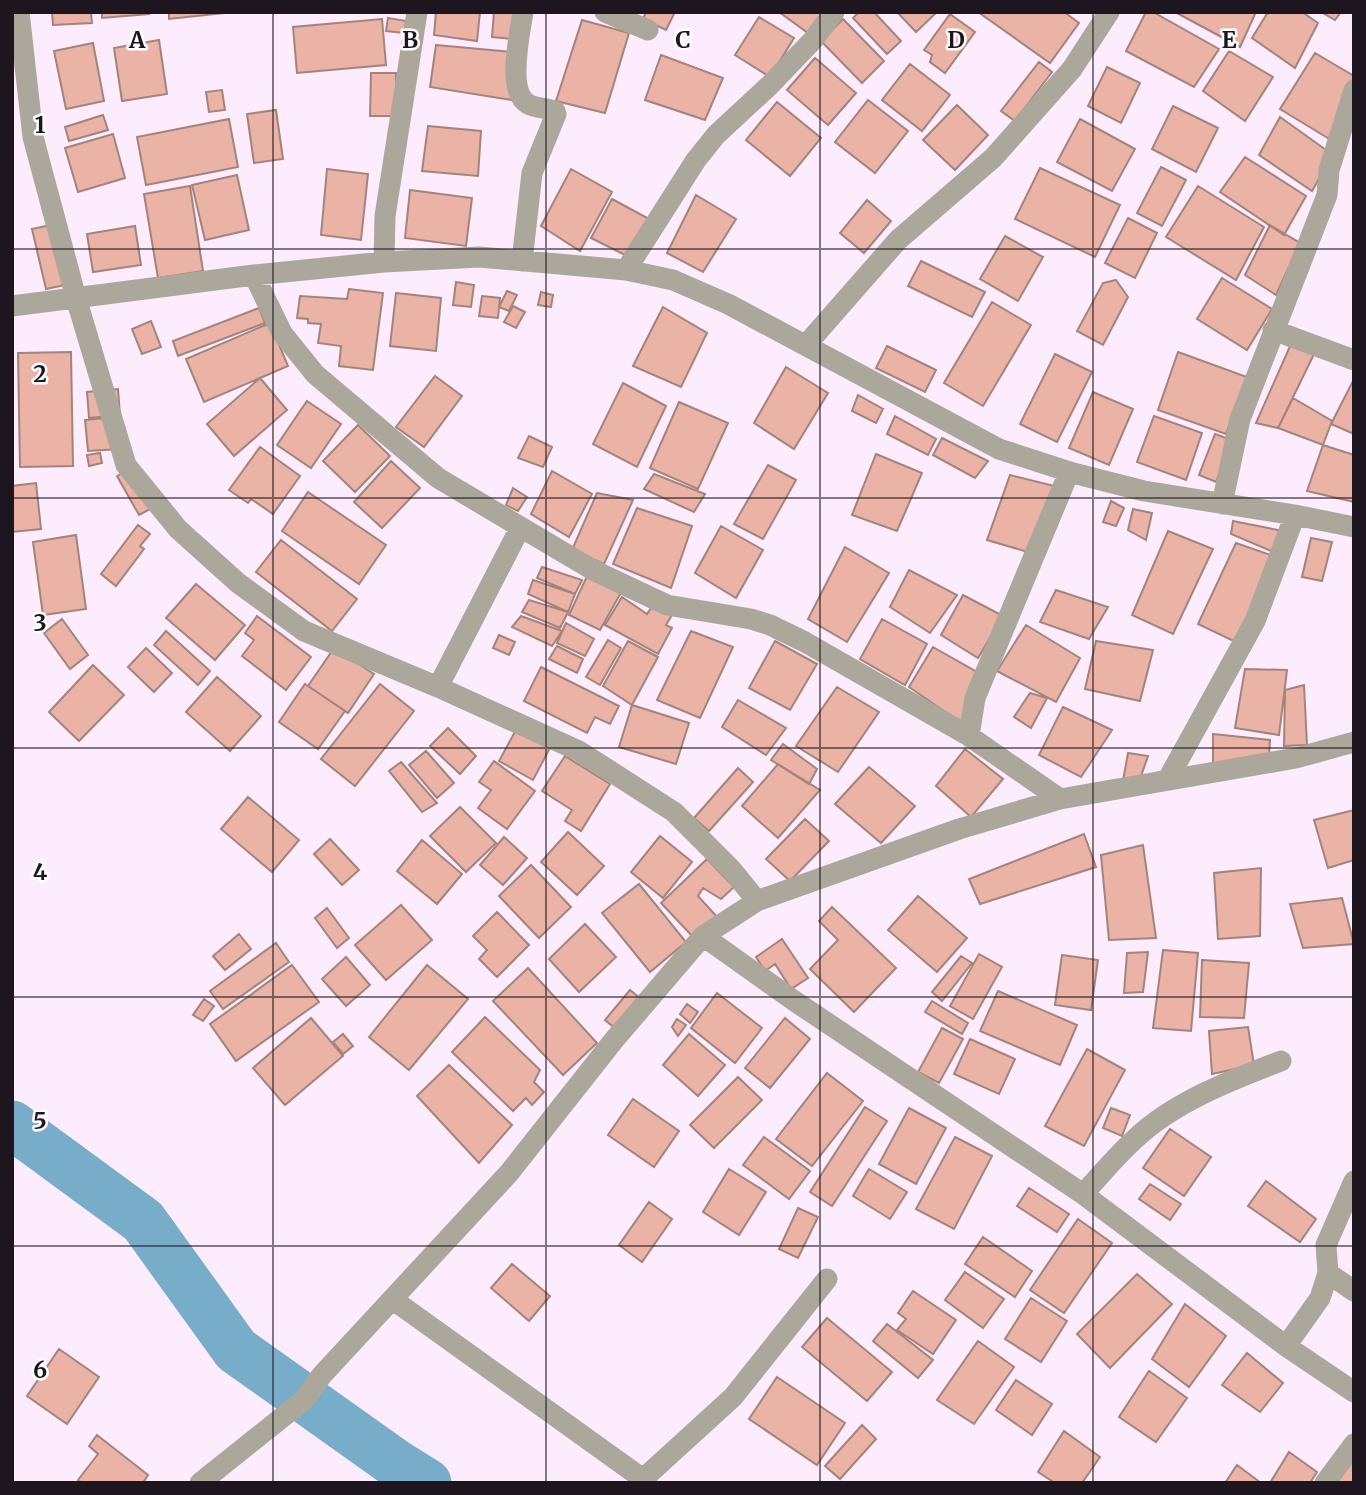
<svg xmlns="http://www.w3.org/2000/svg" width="1366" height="1495" font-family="Merriweather,serif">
<rect width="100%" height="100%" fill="#fdebfe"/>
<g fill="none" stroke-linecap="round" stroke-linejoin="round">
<path stroke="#78adc9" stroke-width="49" d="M12,1125L143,1221L236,1350L395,1463L427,1483"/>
</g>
<path fill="#ebb3a5" stroke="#a3847d" stroke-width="2" d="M52,12H91L92,23L53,25Z
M102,12H149V14L102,18Z
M169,12H224V13L169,19Z
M436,12H480L477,41L434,35Z
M494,12H517L514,39L492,37Z
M646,12H670L674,14L666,30L643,19Z
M779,12H823L808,33Z
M859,12H874L901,41L887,54L853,18Z
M897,12H937L916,32Z
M978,12H1064L1079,23L1050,63Z
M1146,12H1153L1219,49L1194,87L1126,51Z
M1175,12H1256L1240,47Z
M1268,12H1302L1318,23L1295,68L1252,38Z
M1321,12H1341L1335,20Z
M950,14L975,32L945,73L930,62L932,55L924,50Z
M759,17L794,38L770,77L735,55Z
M388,18L406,21L404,33L386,31Z
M382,19L386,65L297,73L293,27Z
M843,19L884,61L862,83L821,41Z
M582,20L629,33L605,113L556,101Z
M159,40L167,94L122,101L114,48Z
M93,43L104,101L66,109L54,51Z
M436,45L514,52L512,100L430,87Z
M1229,51L1273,77L1245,121L1203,91Z
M1315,53L1354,76V106L1331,140L1280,109Z
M661,55L723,78L705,120L645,100Z
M815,58L856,93L828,125L787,90Z
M1039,62L1052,72L1015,121L1001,111Z
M910,64L950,95L922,131L882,100Z
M1107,67L1140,83L1121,123L1088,106Z
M371,73H396V116H370Z
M222,90L225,110L209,112L206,92Z
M868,100L908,131L875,173L835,142Z
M777,102L821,138L790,176L746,140Z
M957,105L988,135L955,170L923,140Z
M1173,106L1218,128L1196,172L1152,149Z
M276,110L283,159L254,163L247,114Z
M103,115L108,130L69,141L65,127Z
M1280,117L1333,155L1312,191L1259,155Z
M229,119L238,167L146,185L137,137Z
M1080,119L1135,149L1112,191L1057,162Z
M428,126L481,131L478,176L422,171Z
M113,134L125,178L78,192L65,148Z
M1245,157L1306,196L1284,235L1220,192Z
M1161,167L1186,180L1162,226L1137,213Z
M1040,168L1120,205L1095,257L1015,219Z
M327,169L368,174L361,240L321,235Z
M571,169L612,192L580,251L541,226Z
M237,175L249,230L205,240L192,185Z
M190,186L203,271L158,278L144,194Z
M1198,186L1264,227L1236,280L1166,237Z
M410,190L472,198L466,246L405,238Z
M696,195L736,219L703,272L667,253Z
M612,199L649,219L627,256L591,238Z
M867,200L891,221L864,253L840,233Z
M1128,218L1157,233L1135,278L1105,263Z
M60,223L74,283L46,289L32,229Z
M1270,225L1300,243L1276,295L1245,275Z
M135,226L141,265L93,272L87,234Z
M1005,236L1043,257L1018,301L980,279Z
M921,261L985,292L972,317L908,286Z
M1222,278L1272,309L1247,350L1197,319Z
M1116,280L1128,297L1103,345L1077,331L1103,283Z
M456,282L474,285L471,307L453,305Z
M349,289L383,293L373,370L339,366L341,346L318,343L321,324L308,323V319L297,318L300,296L347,299Z
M507,291L517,295L509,311L499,307Z
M541,292L553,295L551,307L538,305Z
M396,293L441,298L436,351L390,346Z
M482,296L500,298L498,318L479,316Z
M992,302L1031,325L983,406L944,383Z
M513,306L525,312L516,328L504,322Z
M663,307L707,333L681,387L633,366Z
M259,308L265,323L178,356L173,341Z
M151,321L161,347L142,354L132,329Z
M270,323L288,366L204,402L186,359Z
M1291,344L1315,352L1278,428L1256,423Z
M887,346L936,370L925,392L876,368Z
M71,352L73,466L20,467L18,353Z
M1178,352L1247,377L1226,434L1158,410Z
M1055,354L1092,372L1057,442L1020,424Z
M786,367L828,393L794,449L754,423Z
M435,376L462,396L424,447L396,427Z
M260,378L287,410L234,456L207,424Z
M1354,379V434L1331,424Z
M623,383L666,406L637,467L593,444Z
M118,389L120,415L89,418L87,392Z
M1093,392L1133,409L1109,465L1069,448Z
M858,395L883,409L876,423L852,411Z
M1293,398L1332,421L1323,445L1278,428Z
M307,401L341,424L311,468L277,445Z
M679,402L728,423L698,489L650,468Z
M895,416L936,439L928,455L887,434Z
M1154,416L1202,433L1186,480L1137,462Z
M118,417L120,449L88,451L85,420Z
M358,425L390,456L355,492L323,461Z
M1215,434L1232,440L1216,482L1199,475Z
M529,436L552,447L543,467L518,458Z
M942,438L988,461L975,478L933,455Z
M1323,445L1354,455V502L1307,491Z
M260,447L300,476L273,514L251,499L248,503L229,490Z
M100,453L102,463L89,466L87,455Z
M876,454L922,473L897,531L852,515Z
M391,461L420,488L382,528L354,502Z
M768,465L796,480L763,539L734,524Z
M129,469L152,508L139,515L117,476Z
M552,471L592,494L569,537L531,514Z
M654,474L705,494L694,512L644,489Z
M1010,475L1058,487L1031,553L987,540Z
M36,483L41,529L12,532V486Z
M513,488L527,497L518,511L506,505Z
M308,492L386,545L359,584L282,531Z
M597,493L633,500L604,564L572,550Z
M1111,501L1124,508L1116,526L1103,522Z
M637,508L692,526L671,588L613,564Z
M1133,509L1152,513L1146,540L1128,530Z
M1233,521L1283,531L1276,553L1231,534Z
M138,525L150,534L140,546L144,549L116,586L101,574Z
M721,526L763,550L736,598L695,573Z
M1168,531L1213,549L1173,634L1132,615Z
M76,535L86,609L43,615L33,542Z
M1311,538L1332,542L1322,581L1302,577Z
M281,540L357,599L332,631L256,572Z
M1236,543L1279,558L1242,645L1198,624Z
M845,547L889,573L847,642L808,619Z
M542,567L582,580L575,594L537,578Z
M909,570L957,595L930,633L890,607Z
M588,574L623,589L600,630L569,615Z
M533,580L575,594L568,612L528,594Z
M196,584L245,625L215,660L166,618Z
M1056,590L1108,607L1089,639L1040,622Z
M963,595L1003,616L978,658L941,635Z
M622,597L647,614L655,602L675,610L666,625L672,628L658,654L605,625Z
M529,600L568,612L560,628L522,612Z
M257,616L311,657L286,690L242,656L254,640L245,633Z
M521,616L562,631L552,646L512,627Z
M62,619L88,655L70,669L44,633Z
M882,619L927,644L905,685L860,659Z
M566,623L594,639L585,656L557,643Z
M1026,625L1080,658L1056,702L997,671Z
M166,631L210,671L198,685L154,645Z
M691,631L733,647L700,718L657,700Z
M499,635L515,642L509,655L493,648Z
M608,640L621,648L600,685L586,677Z
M628,641L658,657L632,705L603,686Z
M775,641L817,664L790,710L749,688Z
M1096,641L1153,650L1140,701L1085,689Z
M557,646L583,659L577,673L549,659Z
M933,647L984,676L963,724L909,687Z
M146,648L172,673L154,692L128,667Z
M334,648L374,674L348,713L308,686Z
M93,665L124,695L79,741L49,712Z
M541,667L619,706L610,724L595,717L587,733L524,701Z
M1245,669L1287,670L1279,735L1235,728Z
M217,677L261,716L230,751L186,712Z
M305,684L345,711L318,749L279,722Z
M380,684L414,711L355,786L321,759Z
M1304,685L1307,745L1284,746L1285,690Z
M837,687L879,712L838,772L796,746Z
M1030,693L1047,698L1031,728L1014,717Z
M738,700L786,728L766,755L722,727Z
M632,705L689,723L676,764L619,747Z
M1063,707L1112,730L1081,777L1039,755Z
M448,728L476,756L460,774L430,746Z
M517,728L551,746L533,780L499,761Z
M1213,734L1270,740L1269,756L1213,764Z
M783,744L817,769L809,784L771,760Z
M965,749L1003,779L971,817L936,786Z
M426,751L454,783L437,798L409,765Z
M1128,753L1148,756L1140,779L1123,781Z
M565,756L610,784L581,831L565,821L572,810L542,791Z
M494,761L535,791L507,829L478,808L491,790L479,782Z
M401,762L437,803L422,812L389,771Z
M778,764L820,790L778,838L742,806Z
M869,767L915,806L881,843L835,804Z
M738,768L753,782L709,831L694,818Z
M248,797L299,840L272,872L221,829Z
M460,807L496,843L466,872L430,836Z
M1354,810V860L1328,868L1314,820Z
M805,819L829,841L790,881L766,859Z
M568,832L604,866L577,895L541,862Z
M1084,834L1096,867L980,904L969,879Z
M660,836L692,862L663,898L631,872Z
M504,837L527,858L503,885L480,865Z
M330,839L359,870L342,885L314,854Z
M422,840L462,874L437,904L397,871Z
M1143,845L1156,938L1109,940L1101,855Z
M707,859L734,887L721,899L703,888L698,896L718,918L695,939L661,903Z
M531,865L571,907L539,938L499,896Z
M1261,868L1260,936L1218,939L1214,873Z
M639,884L686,942L650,972L602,913Z
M918,896L967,938L937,972L888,930Z
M1342,898L1354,944L1303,948L1290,904Z
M401,905L432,940L386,980L355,945Z
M832,907L896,968L854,1012L810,969L838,940L819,921Z
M327,908L349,938L337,948L315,918Z
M497,912L529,945L497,977L479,959L487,950L473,936Z
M585,924L616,957L579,992L549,959Z
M239,934L251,949L225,970L213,956Z
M782,939L808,978L791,989L775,964L765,971L756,957Z
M276,943L289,962L223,1009L210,991Z
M1163,950L1198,953L1191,1031L1153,1028Z
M1148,952L1143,992L1124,993L1127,953Z
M979,954L1002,967L973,1019L950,1006Z
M1062,955L1098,960L1091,1010L1055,1005Z
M961,956L972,963L942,1001L932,992Z
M346,957L370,985L346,1006L322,979Z
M1202,960L1249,963L1244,1018L1200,1017Z
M292,965L319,1002L236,1061L210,1024Z
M427,965L468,999L409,1070L369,1037Z
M528,968L597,1043L563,1075L493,1001Z
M630,990L641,999L616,1029L605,1020Z
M998,991L1077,1025L1060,1065L980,1031Z
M717,993L762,1028L735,1063L691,1028Z
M204,999L214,1006L203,1021L193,1015Z
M932,1001L968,1023L962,1034L925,1012Z
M687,1004L698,1012L690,1023L680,1014Z
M485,1017L540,1070L534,1082L544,1092L532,1105L526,1098L513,1111L452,1052Z
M311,1018L343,1056L285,1105L253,1068Z
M785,1018L810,1039L770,1088L745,1068Z
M677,1019L686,1025L678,1036L672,1027Z
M1248,1027L1254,1065L1212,1074L1209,1031Z
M942,1028L963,1039L939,1083L918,1072Z
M343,1034L353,1046L343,1054L333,1042Z
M689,1034L725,1065L698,1096L663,1065Z
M970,1039L1015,1059L999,1094L954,1074Z
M1087,1049L1125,1070L1084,1146L1045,1126Z
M449,1065L512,1125L479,1163L417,1096Z
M827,1073L863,1101L812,1166L776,1139Z
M738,1077L762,1100L714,1148L690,1125Z
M633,1099L679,1131L654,1167L608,1135Z
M865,1107L887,1121L832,1206L810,1192Z
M909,1108L946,1128L916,1184L879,1164Z
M1111,1108L1130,1115L1122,1136L1103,1128Z
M1170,1129L1211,1157L1184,1196L1143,1168Z
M764,1137L810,1171L789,1199L743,1165Z
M955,1137L992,1156L954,1229L916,1209Z
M729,1169L766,1192L739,1235L703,1212Z
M869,1169L907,1192L890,1219L853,1196Z
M1266,1181L1316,1219L1300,1242L1248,1206Z
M1150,1184L1181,1204L1170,1220L1139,1199Z
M1029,1188L1069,1214L1057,1232L1017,1206Z
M649,1202L672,1219L642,1262L619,1245Z
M798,1208L818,1217L798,1258L779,1249Z
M1078,1219L1112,1243L1064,1313L1030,1290Z
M983,1237L1032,1271L1015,1297L965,1264Z
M512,1264L550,1296L529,1321L491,1288Z
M965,1272L1004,1299L983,1328L945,1300Z
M1137,1274L1172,1304L1110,1368L1077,1334Z
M913,1291L956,1320L933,1354L897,1330L906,1319L898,1313Z
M1031,1298L1067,1321L1041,1362L1005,1339Z
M1185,1304L1226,1336L1189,1387L1152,1359Z
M827,1318L892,1372L867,1401L802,1347Z
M887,1324L933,1360L918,1378L873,1341Z
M978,1341L1014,1367L974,1424L937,1400Z
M59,1349L99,1377L67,1424L27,1396Z
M1247,1353L1283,1383L1260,1412L1222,1385Z
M1149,1371L1187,1398L1156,1442L1119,1417Z
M777,1377L845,1423L817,1465L749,1419Z
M1016,1380L1052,1404L1032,1435L996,1410Z
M862,1425L876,1439L840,1479L825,1466Z
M1064,1431L1100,1457L1082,1483H1055L1038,1472Z
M97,1435L148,1475L143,1483H82L78,1480L98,1454L89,1446Z
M1289,1452L1317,1472L1310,1483H1270Z
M1354,1455V1483H1334Z
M1237,1465L1261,1483H1225Z"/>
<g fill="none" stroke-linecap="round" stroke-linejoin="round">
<path stroke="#aca79b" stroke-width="21" d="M19,12L33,137L76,298L126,465L178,529L238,583L304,631L438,687L579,751L674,812L732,870L757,901
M605,12L648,30
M522,261L532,173L556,114L555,111C547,108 535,108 528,104C506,91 520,33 523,12
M384,262L385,216L417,12
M626,270L696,160L716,135L770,85L813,40L834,12
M254,275L282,333L315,374L438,478L593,570L667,605L751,619L770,625L805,642L969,736L1060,799
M12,306L254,275L384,262L479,257L626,270L673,280L728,304L999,449L1073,473L1144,491L1295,515L1354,527
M1273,330L1354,360
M806,345L898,240L993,158L1072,69L1109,12
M1222,504L1240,419L1327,195L1329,170L1354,90
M438,687L520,528
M969,736L975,698L1069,472
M1168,779L1255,621L1295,515
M703,936L793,1000L1083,1194L1286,1346L1354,1392
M1083,1194C1100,1176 1116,1156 1135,1139C1172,1103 1233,1079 1281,1061
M1328,1273L1354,1291
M392,1299L643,1479L733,1397L827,1279
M1286,1346L1320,1298L1328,1273L1326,1245L1354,1181
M200,1483L304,1400L322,1375L509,1173L614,1040L703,936L757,901L959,829L1060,799L1296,758L1354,742
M1325,1483L1354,1444"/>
</g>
<path fill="none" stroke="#1e161e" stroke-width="2" stroke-opacity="0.55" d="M273,12V1483M546,12V1483M820,12V1483M1093,12V1483M12,249H1354M12,498H1354M12,748H1354M12,997H1354M12,1246H1354"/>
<g font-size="23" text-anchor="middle" font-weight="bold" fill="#1e161e" stroke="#fff" stroke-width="5" stroke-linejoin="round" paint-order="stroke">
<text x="137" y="48">A</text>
<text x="410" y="48">B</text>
<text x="683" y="48">C</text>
<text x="956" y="48">D</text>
<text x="1229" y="48">E</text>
<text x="40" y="133">1</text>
<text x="40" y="382">2</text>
<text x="40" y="631">3</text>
<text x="40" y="880">4</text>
<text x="40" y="1129">5</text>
<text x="40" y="1378">6</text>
</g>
<rect width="1366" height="1495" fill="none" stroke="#1e161e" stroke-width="28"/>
</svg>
